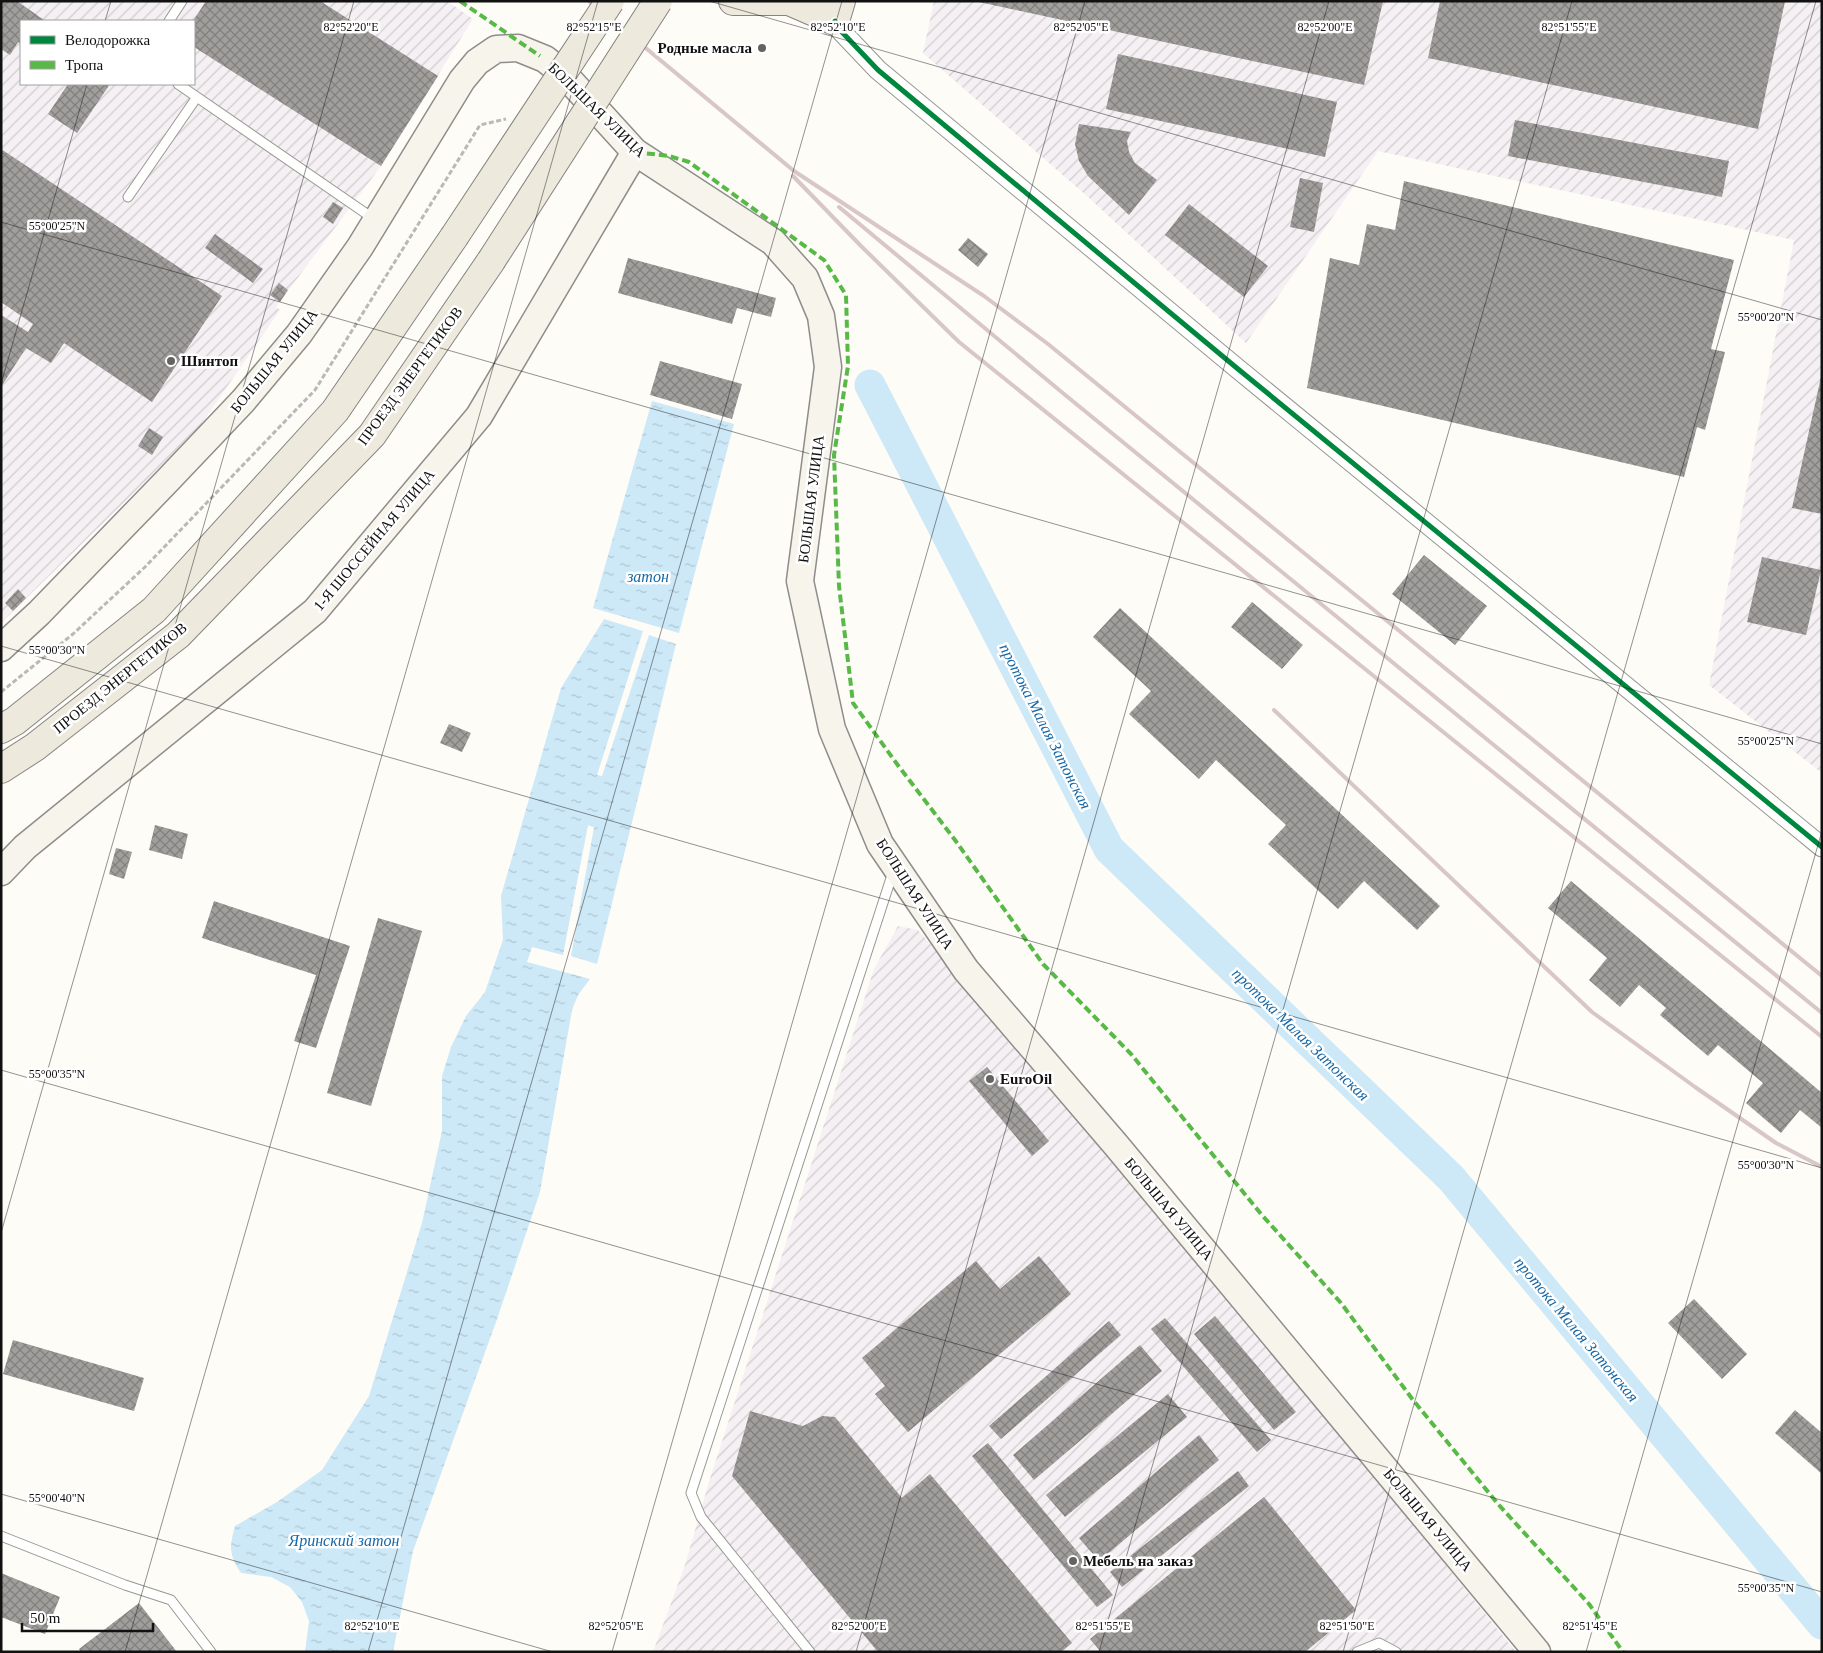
<svg xmlns="http://www.w3.org/2000/svg" width="1823" height="1653" font-family="'Times New Roman',serif">
<defs>
<pattern id="industrial-furrows" width="10" height="10" patternUnits="userSpaceOnUse" patternTransform="scale(1.25)"><rect width="10" height="10" fill="#f5f0f3"/><path d="M-1 1l2-2M0 10L10 0M9 11l2-2" fill="none" stroke="#d1cdcf"/></pattern>
<pattern id="water-ripples" width="26" height="14" patternUnits="userSpaceOnUse" patternTransform="scale(1.25)"><rect width="26" height="14" fill="#cde8f7"/><path d="M2 4q2-2 4 0t4 0M15 11q2-2 4 0t4 0" fill="none" stroke="#afc6d3"/></pattern>
<pattern id="building-cross-hatch" width="8" height="8" patternUnits="userSpaceOnUse" patternTransform="scale(1.25)"><rect width="8" height="8" fill="#a19f9c"/><path d="M0 0l8 8M0 8l8-8" fill="none" stroke="#82807e"/></pattern>
</defs>
<rect width="100%" height="100%" fill="#fdfcf7"/>
<path fill="url(#industrial-furrows)" fill-rule="evenodd" d="M1,1H447L473,19L381,166L276,307L280,310L196,432L1,623ZM21,21H194V84H21Z
M934,1H1822V773L1709,685L1794,240L1378,151L1246,343L1088,197L923,53Z
M898,926L918,930L958,976L1361,1460L1516,1652H653L685,1565L708,1485L874,969Z"/>
<path fill="url(#water-ripples)" d="M652,401L734,424L679,633L593,608Z
M604,619L643,631L597,775L602,776L649,635L676,644L597,964L571,956L594,827L588,825L563,955L532,947L527,962L590,979L578,995L572,1010L540,1192L496,1322L413,1551L393,1652H305L309,1621L302,1602L290,1587L271,1577L241,1573C229,1555 229,1547 235,1526L277,1502L322,1470L369,1396L422,1223L442,1131V1076L451,1047L466,1016L485,992L503,940L501,896L561,688Z"/>
<g fill="none" stroke-linecap="round" stroke-linejoin="round">
<path stroke="#cde8f7" stroke-width="31" d="M870,385L1109,849L1451,1178L1822,1624"/>
</g>
<path fill="url(#building-cross-hatch)" d="M1,1H17L44,20L43,21H21V44L18,42L10,55L1,49Z
M206,1H320L438,76L381,166L194,47L193,21Z
M974,1H1383L1364,85Z
M1440,1H1785L1758,129L1428,58Z
M1118,54L1337,102L1325,157L1106,109Z
M68,84H110L77,133L48,114Z
M1515,120L1729,161L1722,197L1508,156Z
M1079,124L1131,132L1127,141L1129,152L1135,163L1157,180L1129,215L1088,176L1079,161L1075,144Z
M1,149L222,296L152,402L64,343L51,363L26,348L1,387V315L28,332L33,324L1,302Z
M1300,178L1323,183L1314,232L1290,227Z
M1404,181L1734,260L1711,349L1725,352L1705,430L1697,427L1684,477L1307,388L1330,258L1359,265L1367,224L1395,230Z
M333,202L343,208L333,224L323,217Z
M1189,204L1268,266L1244,297L1165,235Z
M215,234L263,269L253,283L205,248Z
M968,238L988,254L978,267L958,250Z
M628,258L776,298L771,317L737,308L732,324L618,293Z
M279,283L288,290L280,302L270,295Z
M660,361L742,384L732,419L650,395Z
M1821,377H1822V514L1792,508Z
M149,428L163,437L152,455L138,446Z
M1424,555L1487,606L1455,645L1392,594Z
M1762,557L1821,570L1806,635L1747,622Z
M18,589L26,598L13,611L5,603Z
M1252,602L1303,645L1282,669L1231,627Z
M1120,608L1440,906L1417,930L1364,881L1338,909L1268,844L1286,825L1216,760L1199,779L1129,714L1151,691L1093,637Z
M449,724L471,733L462,752L440,743Z
M155,825L188,834L182,859L149,850Z
M116,848L132,852L124,879L109,874Z
M1571,881L1822,1093V1128L1800,1110L1781,1133L1746,1103L1763,1083L1718,1045L1708,1056L1660,1015L1666,1008L1639,985L1620,1007L1589,980L1607,958L1548,908Z
M214,901L350,946L316,1048L294,1041L316,975L202,938Z
M378,918L422,931L371,1106L327,1093Z
M987,1067L1049,1141L1032,1156L969,1081Z
M1039,1256L1071,1294L908,1432L875,1394L885,1386L862,1358L976,1261L1000,1289Z
M1694,1299L1747,1354L1722,1379L1668,1323Z
M1215,1316L1296,1412L1274,1430L1194,1334Z
M1165,1318L1271,1440L1257,1452L1151,1329Z
M1109,1321L1121,1335L1001,1439L989,1426Z
M13,1340L144,1378L134,1411L3,1374Z
M1140,1345L1162,1371L1034,1480L1013,1455Z
M1168,1394L1187,1417L1065,1517L1046,1495Z
M1795,1410L1822,1433V1474L1775,1433Z
M750,1411L803,1426L822,1416L835,1417L902,1498L930,1474L1072,1643L1061,1652H878L732,1476Z
M1199,1435L1219,1460L1099,1561L1079,1538Z
M988,1443L1113,1595L1097,1607L972,1456Z
M1238,1471L1249,1486L1122,1587L1110,1572Z
M1264,1497L1356,1610L1305,1652H1101L1090,1639Z
M1,1573L60,1597L45,1634L1,1617Z
M139,1603L177,1652H81L79,1649Z"/>
<g fill="none" stroke-linecap="round" stroke-linejoin="round">
<g stroke="#979795" stroke-width="11">
<path id="service" d="M169,21L182,1
M178,84L374,219
M128,197L197,97
M1,1536L125,1585L171,1600L211,1652
M810,1652L701,1517L691,1493L893,872
M1357,1652L1379,1643L1396,1652"/>
</g>
<g stroke="#979795" stroke-width="21">
<path id="minor" d="M835,21L840,30L878,70L1238,369L1822,847"/>
</g>
<g stroke="#8e8d8b" stroke-width="29">
<path id="secondary" d="M1,648L39,613L166,482L243,401L299,334L360,247L462,80L477,62L496,49L518,48L545,59L564,74L635,152L773,242L805,278L821,316L828,367L800,581L832,729L880,844L966,970L1116,1145L1537,1652
M1,872L25,847L315,611L479,416L635,152"/>
</g>
<g stroke="#858482" stroke-width="30">
<path id="primary" d="M733,1H789L835,21L841,1
M1,729L15,721L154,610L335,411L454,237
M1,769L35,747L178,635L372,435L491,261"/>
</g>
<path stroke="#b9b9b8" stroke-width="3" stroke-dasharray="5 2.5" stroke-linecap="butt" d="M1,692L73,634L145,567L315,390L480,125L506,119"/>
<use href="#service" stroke="#fffffe" stroke-width="9"/>
<use href="#minor" stroke="#fffffe" stroke-width="19"/>
<use href="#secondary" stroke="#f6f4eb" stroke-width="26"/>
<use href="#primary" stroke="#ede9dc" stroke-width="28"/>
<path stroke="#d9c6c7" stroke-width="4" d="M589,1L794,171L984,296L1048,344L1822,976
M793,176L861,246L959,342L1822,1037
M839,207L1064,394L1822,1013
M1274,710L1592,1012L1695,1087L1776,1143L1822,1167"/>
<g stroke="#858482" stroke-width="30" stroke-linecap="butt">
<path id="primary-bridge" d="M454,237L610,1
M491,261L658,1"/>
</g>
<use href="#primary-bridge" stroke="#ede9dc" stroke-width="28"/>
<path stroke="#58b947" stroke-width="4" stroke-dasharray="8 4" stroke-linecap="butt" d="M460,1L540,56
M635,152L669,156L689,162L824,260L846,295L848,366L834,455L839,586L853,703L897,764L955,840L1043,964L1131,1054L1261,1214L1341,1303L1413,1400L1498,1504L1589,1604L1623,1652"/>
<g stroke="#fff" stroke-width="8">
<path id="cycleway" d="M835,21L840,30L878,70L1238,369L1822,847"/>
</g>
<use href="#cycleway" stroke="#00873e" stroke-width="5"/>
</g>
<path fill="none" stroke="#111" stroke-width="1" stroke-opacity="0.45" d="M709,1L1822,320M105,21L111,1M1,222L1822,744M1,384L87,84M1,646L1822,1168M1,1070L1822,1592M1,1233L354,1M1,1494L553,1652M125,1652L598,1M368,1652L842,1M612,1652L1085,1M856,1652L1329,1M1099,1652L1572,1M1343,1652L1816,1M1586,1652L1822,831"/>
<g fill="#646362" stroke="#fff" stroke-width="2">
<circle cx="762" cy="48" r="5"/>
<circle cx="171" cy="361" r="5"/>
<circle cx="990" cy="1079" r="5"/>
<circle cx="1073" cy="1561" r="5"/>
</g>
<g text-anchor="middle" stroke-width="5" stroke-linejoin="round" paint-order="stroke">
<g font-size="15" font-weight="bold" fill="#111" stroke="#fff" text-anchor="start">
<text x="752" y="53" text-anchor="end">Родные масла</text>
<text x="181" y="366">Шинтоп</text>
<text x="1000" y="1084">EuroOil</text>
<text x="1083" y="1566">Мебель на заказ</text>
</g>
<g font-size="15" fill="#111" stroke="#fff">
<text transform="translate(597 110) rotate(44)" y="5">БОЛЬШАЯ УЛИЦА</text>
<text transform="translate(274 361) rotate(-51)" y="5">БОЛЬШАЯ УЛИЦА</text>
<text transform="translate(410 376) rotate(-54)" y="5">ПРОЕЗД ЭНЕРГЕТИКОВ</text>
<text transform="translate(811 499) rotate(-83)" y="5">БОЛЬШАЯ УЛИЦА</text>
<text transform="translate(374 540) rotate(-50)" y="5">1-Я ШОССЕЙНАЯ УЛИЦА</text>
<text transform="translate(120 678) rotate(-39)" y="5">ПРОЕЗД ЭНЕРГЕТИКОВ</text>
<text transform="translate(915 894) rotate(57)" y="5">БОЛЬШАЯ УЛИЦА</text>
<text transform="translate(1169 1209) rotate(50)" y="5">БОЛЬШАЯ УЛИЦА</text>
<text transform="translate(1428 1520) rotate(50)" y="5">БОЛЬШАЯ УЛИЦА</text>
</g>
<g font-size="16" font-style="italic" fill="#1768a6" stroke="#fff">
<text x="648" y="582">затон</text>
<text transform="translate(1046 726) rotate(63)" y="6">протока Малая Затонская</text>
<text transform="translate(1301 1034) rotate(44)" y="6">протока Малая Затонская</text>
<text transform="translate(1577 1329) rotate(50)" y="6">протока Малая Затонская</text>
<text x="344" y="1546">Яринский затон</text>
</g>
</g>
<g font-size="12" text-anchor="middle" fill="#111" stroke="#fff" stroke-width="5" stroke-linejoin="round" paint-order="stroke">
<text x="351" y="31">82°52'20"E</text>
<text x="594" y="31">82°52'15"E</text>
<text x="838" y="31">82°52'10"E</text>
<text x="1081" y="31">82°52'05"E</text>
<text x="1325" y="31">82°52'00"E</text>
<text x="1569" y="31">82°51'55"E</text>
<text x="57" y="230">55°00'25"N</text>
<text x="1766" y="321">55°00'20"N</text>
<text x="57" y="654">55°00'30"N</text>
<text x="1766" y="745">55°00'25"N</text>
<text x="57" y="1078">55°00'35"N</text>
<text x="1766" y="1169">55°00'30"N</text>
<text x="57" y="1502">55°00'40"N</text>
<text x="1766" y="1592">55°00'35"N</text>
<text x="372" y="1630">82°52'10"E</text>
<text x="616" y="1630">82°52'05"E</text>
<text x="859" y="1630">82°52'00"E</text>
<text x="1103" y="1630">82°51'55"E</text>
<text x="1347" y="1630">82°51'50"E</text>
<text x="1590" y="1630">82°51'45"E</text>
</g>
<rect width="1823" height="1653" fill="none" stroke="#111111" stroke-width="5"/>
<rect x="20" y="20" width="175" height="65" fill="#ffffff" stroke="#a0a0a0"/>
<rect x="30" y="36" width="25" height="8" fill="#00873e" stroke="#a0a0a0"/>
<text x="65" y="45" font-size="15" fill="#111111">Велодорожка</text>
<rect x="30" y="61" width="25" height="8" fill="#58b947" stroke="#a0a0a0"/>
<text x="65" y="70" font-size="15" fill="#111111">Тропа</text>
<path d="M22 1623v8h131v-8" fill="none" stroke="#111111" stroke-width="2.5"/>
<text x="30" y="1623" font-size="15" fill="#111111" stroke="#ffffff" stroke-width="4" paint-order="stroke">50 m</text>
</svg>
